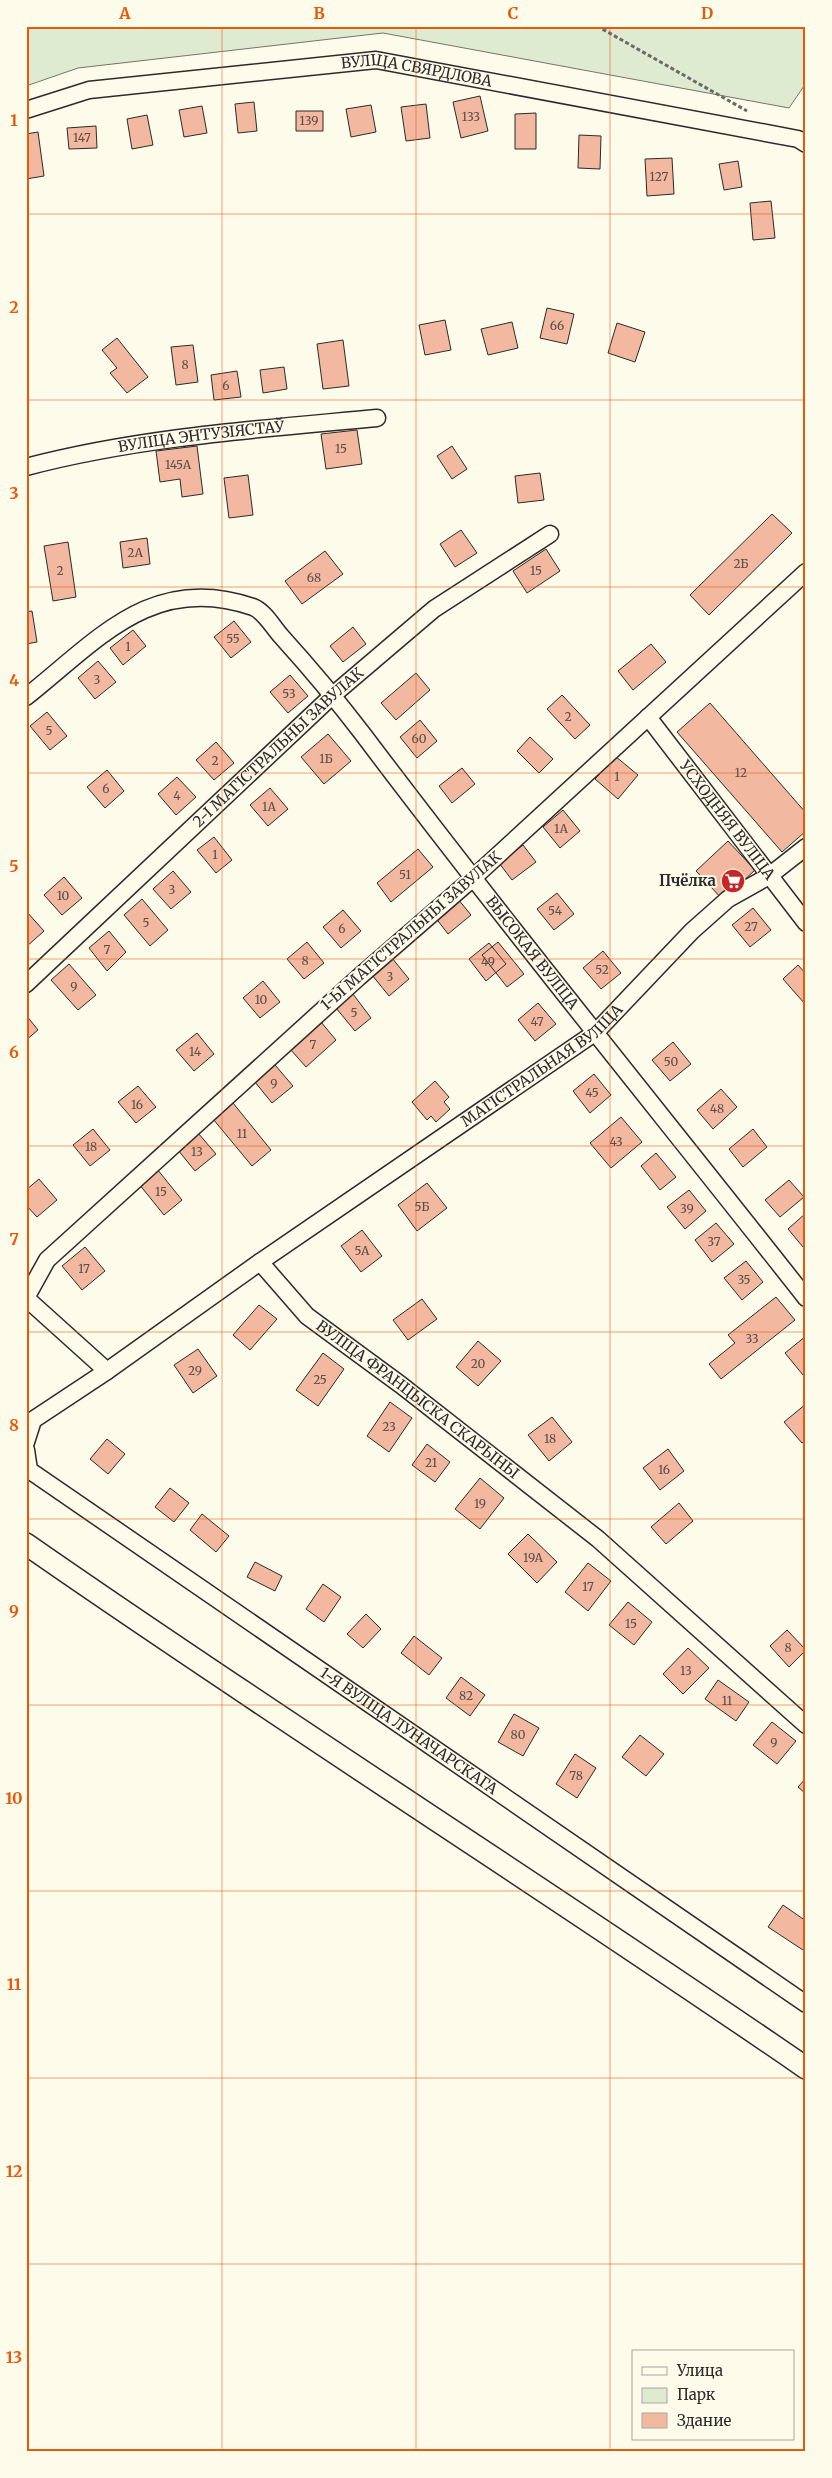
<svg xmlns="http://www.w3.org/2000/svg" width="832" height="2478" font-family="Merriweather,serif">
<rect width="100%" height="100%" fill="#fdfbea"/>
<path fill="#deebd1" stroke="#74746e" d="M26,26H806V83L789,108L383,33L78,68L26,86Z"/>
<path fill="#f2b8a0" stroke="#2b2b2b" d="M480,96L488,131L461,138L453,102Z
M254,102L257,131L238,133L235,104Z
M426,104L430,138L406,141L401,107Z
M371,105L376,132L351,137L346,109Z
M202,106L207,133L184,137L179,110Z
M296,111H323V131H296Z
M536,113V149H515V114Z
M147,115L153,145L132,149L127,119Z
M96,126L97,148L69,149L67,128Z
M38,132L44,176L26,179V134Z
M579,135L601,136L600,169L578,168Z
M672,158L674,194L647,196L645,159Z
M738,161L742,187L724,190L719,164Z
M771,201L775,238L753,240L750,203Z
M547,308L574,314L567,344L540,338Z
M445,320L451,350L425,355L419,325Z
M512,322L518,348L488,355L481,329Z
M617,323L645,332L635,362L608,353Z
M117,338L148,377L127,393L110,373L117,368L102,350Z
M343,340L349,386L323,389L317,344Z
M193,345L198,382L176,385L171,347Z
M284,367L287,389L263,393L260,370Z
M237,371L241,397L214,400L211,375Z
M357,430L362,464L326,469L321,434Z
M197,446L203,494L182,497L180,479L160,482L156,451Z
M452,446L467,469L452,479L437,456Z
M540,473L544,500L518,503L515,476Z
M248,475L253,515L229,518L224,478Z
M772,514L792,533L709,615L690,595Z
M461,530L477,553L455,567L440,544Z
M147,538L150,564L123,568L120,542Z
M68,542L76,597L53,601L44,546Z
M546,549L560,571L527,593L513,571Z
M325,551L343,574L302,604L285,581Z
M32,611L37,642L26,644V612Z
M234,621L251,642L231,658L214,637Z
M353,627L366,644L343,662L330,646Z
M133,630L146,646L123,665L110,648Z
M651,644L666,662L633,690L618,671Z
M98,661L116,682L95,699L78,678Z
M416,673L430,690L396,720L381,703Z
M290,675L308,696L288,713L270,692Z
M562,695L590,725L575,739L547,709Z
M710,703L806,813V831L782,852L677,732Z
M47,712L67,736L50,750L30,726Z
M420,720L437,741L417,758L400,737Z
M328,734L351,761L324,784L301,757Z
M530,737L553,759L539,773L517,751Z
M216,742L234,763L214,780L196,760Z
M615,756L638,775L618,799L595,779Z
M462,768L475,784L452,803L439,786Z
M107,770L124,791L105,808L87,787Z
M177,777L196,797L176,815L158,794Z
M270,788L288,809L268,826L250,805Z
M563,810L580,831L560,848L543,827Z
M214,837L232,860L216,873L197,850Z
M728,841L755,870L723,900L696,871Z
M523,845L536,862L512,880L499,863Z
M418,849L433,867L391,902L377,883Z
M173,871L191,892L171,909L153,889Z
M64,877L82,898L62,915L44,895Z
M557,893L574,914L554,930L537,909Z
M142,899L168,930L150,946L124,915Z
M458,899L471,915L448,934L435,917Z
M753,908L771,930L750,947L732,925Z
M343,910L361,931L341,948L323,927Z
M26,911L44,931L26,947Z
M109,931L126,952L107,971L89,948Z
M307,942L324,963L304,979L287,959Z
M498,942L524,974L507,987L482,955Z
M489,943L506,964L486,981L469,959Z
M603,951L621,973L601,989L583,968Z
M392,958L409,979L389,996L372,975Z
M69,964L96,995L78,1010L51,980Z
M798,965L806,974L805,1004L783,979Z
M263,981L280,1002L260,1018L243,998Z
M353,994L371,1018L355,1031L336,1008Z
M538,1003L556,1024L535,1041L518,1020Z
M26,1015L38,1030L26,1040Z
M321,1022L336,1040L306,1067L290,1049Z
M197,1033L214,1054L194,1071L176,1050Z
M673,1042L691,1064L670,1081L652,1060Z
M275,1065L293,1086L272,1103L255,1082Z
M594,1074L611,1095L590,1113L573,1091Z
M435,1081L449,1097L444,1102L450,1109L436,1122L431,1116L427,1120L412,1102Z
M138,1086L156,1107L136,1123L118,1102Z
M721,1089L737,1107L713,1129L697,1110Z
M233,1103L271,1150L252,1166L213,1119Z
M621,1117L642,1142L611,1168L590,1143Z
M93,1129L110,1150L90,1166L73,1145Z
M753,1129L767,1147L743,1167L729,1149Z
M198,1133L216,1154L195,1171L178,1150Z
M656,1153L676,1177L660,1190L641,1166Z
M157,1169L182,1200L164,1215L139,1184Z
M39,1179L57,1200L37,1217L26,1205V1190Z
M789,1180L804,1197L780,1217L765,1200Z
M427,1183L447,1208L417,1231L398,1205Z
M689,1190L706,1211L685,1229L667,1207Z
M806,1213V1245L803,1247L788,1229Z
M716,1223L734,1244L712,1262L695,1240Z
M362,1230L382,1256L361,1272L341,1246Z
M85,1247L105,1271L82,1290L62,1266Z
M746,1261L763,1282L742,1300L724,1278Z
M776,1297L795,1320L721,1379L709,1364L735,1343L728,1335Z
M422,1299L437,1319L408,1340L393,1320Z
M259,1305L277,1319L250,1350L233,1335Z
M806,1336V1372L803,1375L785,1353Z
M478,1341L501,1361L478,1386L456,1367Z
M198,1349L217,1376L193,1393L174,1365Z
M323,1353L344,1369L318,1406L296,1390Z
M390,1402L412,1418L389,1452L367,1436Z
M806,1404V1440L802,1443L784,1422Z
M552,1417L572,1442L549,1461L528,1435Z
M107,1439L125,1454L108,1474L90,1459Z
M427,1444L450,1462L435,1482L412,1465Z
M668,1449L684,1471L660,1490L643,1468Z
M480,1478L504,1498L480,1529L455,1509Z
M170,1488L189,1503L174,1522L155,1507Z
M679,1503L693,1521L666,1544L651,1527Z
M202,1514L229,1536L216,1552L190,1530Z
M528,1534L557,1562L537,1583L508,1554Z
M255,1562L282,1576L275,1591L247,1577Z
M588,1563L611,1581L588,1611L565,1592Z
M323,1584L341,1597L324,1622L306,1609Z
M628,1602L652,1622L634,1645L609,1625Z
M366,1614L381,1629L363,1648L347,1634Z
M787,1630L806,1650L789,1667L770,1646Z
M414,1636L442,1658L429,1675L401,1653Z
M688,1648L709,1668L683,1694L663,1674Z
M461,1677L485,1695L470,1716L446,1698Z
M718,1680L749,1702L736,1721L705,1699Z
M514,1714L539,1728L523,1756L498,1742Z
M772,1722L796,1741L777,1764L753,1745Z
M640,1735L664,1754L646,1776L622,1757Z
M575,1754L596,1768L577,1798L556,1784Z
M806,1778V1794L798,1787Z
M783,1905L806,1921V1946L803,1950L768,1927Z"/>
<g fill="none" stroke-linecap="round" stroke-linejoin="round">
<g stroke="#2b2b2b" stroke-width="19">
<g id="minor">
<path id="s1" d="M26,110L89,90L376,60L798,139L806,144"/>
<path id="s2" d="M26,467C140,437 260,429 377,418"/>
<path id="s3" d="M806,572L472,879L359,977L47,1260L26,1298L107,1371L260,1262L307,1316L401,1385L598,1539L806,1725"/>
<path id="s4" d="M26,697C97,641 152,572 253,607C264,611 273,627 281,636C309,667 336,699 362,733C506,924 658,1110 806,1298"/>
<path id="s5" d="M648,717L806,923"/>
<path id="s6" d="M26,984L333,695L434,609L550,534"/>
<path id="s7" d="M260,1262L596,1032L692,931L728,899L769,876L806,847"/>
<path d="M26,1442L33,1420L107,1371"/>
<path id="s8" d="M26,1450L29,1470L806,2004"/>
</g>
</g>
<g stroke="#2b2b2b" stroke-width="24">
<path id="tertiary" d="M26,1544C283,1723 548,1890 806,2068"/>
</g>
<path stroke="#6a6964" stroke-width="3" stroke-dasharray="4 2.5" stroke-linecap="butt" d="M597,26L747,111"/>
<use href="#minor" stroke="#fdfbea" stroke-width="16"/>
<use href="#tertiary" stroke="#fdfbea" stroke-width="21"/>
</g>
<path fill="none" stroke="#e8590c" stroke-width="1" stroke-opacity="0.55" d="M222,26V2452M416,26V2452M610,26V2452M26,214H806M26,400H806M26,587H806M26,773H806M26,959H806M26,1146H806M26,1332H806M26,1519H806M26,1705H806M26,1891H806M26,2078H806M26,2264H806"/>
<defs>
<g id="supermarket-disc" transform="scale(1.25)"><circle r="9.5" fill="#c62828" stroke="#fdfbea"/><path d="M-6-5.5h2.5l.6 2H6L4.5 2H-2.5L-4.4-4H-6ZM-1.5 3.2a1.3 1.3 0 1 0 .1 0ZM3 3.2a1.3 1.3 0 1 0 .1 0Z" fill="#fff"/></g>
</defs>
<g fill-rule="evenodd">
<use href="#supermarket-disc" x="733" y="881"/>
</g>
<g text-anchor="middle" stroke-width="4" stroke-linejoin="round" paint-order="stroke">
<g font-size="12" fill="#5d4e48">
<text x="471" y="121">133</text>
<text x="309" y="125">139</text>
<text x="82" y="142">147</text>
<text x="659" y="181">127</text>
<text x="557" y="330">66</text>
<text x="185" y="369">8</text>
<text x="226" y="390">6</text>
<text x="341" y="453">15</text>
<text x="178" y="469">145А</text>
<text x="135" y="557">2А</text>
<text x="741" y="568">2Б</text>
<text x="60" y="575">2</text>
<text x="536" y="575">15</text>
<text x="314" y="582">68</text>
<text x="233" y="643">55</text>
<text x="128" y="651">1</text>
<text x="97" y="684">3</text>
<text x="289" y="698">53</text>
<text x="568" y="721">2</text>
<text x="49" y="735">5</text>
<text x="419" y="743">60</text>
<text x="326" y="763">1Б</text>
<text x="215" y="765">2</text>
<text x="741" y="777">12</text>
<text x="617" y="781">1</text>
<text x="106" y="793">6</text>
<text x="177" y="800">4</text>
<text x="269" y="811">1А</text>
<text x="561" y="833">1А</text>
<text x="215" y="859">1</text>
<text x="405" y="879">51</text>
<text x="172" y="894">3</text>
<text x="63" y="900">10</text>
<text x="555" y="915">54</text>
<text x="146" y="927">5</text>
<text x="751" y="931">27</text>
<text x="342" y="933">6</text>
<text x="107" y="954">7</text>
<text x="305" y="965">8</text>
<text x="488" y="966">49</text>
<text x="602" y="974">52</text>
<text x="390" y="981">3</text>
<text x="74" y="991">9</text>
<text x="261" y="1004">10</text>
<text x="354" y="1017">5</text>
<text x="537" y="1026">47</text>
<text x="313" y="1049">7</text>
<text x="195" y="1056">14</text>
<text x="671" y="1066">50</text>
<text x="274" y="1088">9</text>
<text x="592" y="1097">45</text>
<text x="137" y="1109">16</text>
<text x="717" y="1113">48</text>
<text x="242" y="1138">11</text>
<text x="616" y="1146">43</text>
<text x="91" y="1151">18</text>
<text x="197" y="1156">13</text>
<text x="161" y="1196">15</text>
<text x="422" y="1211">5Б</text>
<text x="687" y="1213">39</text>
<text x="714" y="1246">37</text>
<text x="362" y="1255">5А</text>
<text x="84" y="1273">17</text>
<text x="744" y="1284">35</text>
<text x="752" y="1343">33</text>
<text x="478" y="1368">20</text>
<text x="195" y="1375">29</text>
<text x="320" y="1384">25</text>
<text x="389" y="1431">23</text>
<text x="550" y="1443">18</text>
<text x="431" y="1467">21</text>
<text x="664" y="1474">16</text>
<text x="480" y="1508">19</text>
<text x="533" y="1562">19А</text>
<text x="588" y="1591">17</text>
<text x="631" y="1628">15</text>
<text x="788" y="1652">8</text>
<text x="686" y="1675">13</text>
<text x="466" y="1700">82</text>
<text x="727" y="1705">11</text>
<text x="518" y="1739">80</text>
<text x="774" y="1747">9</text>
<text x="576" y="1780">78</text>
</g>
<g font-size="15" fill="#2b2b2b" stroke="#fdfbea">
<text dy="5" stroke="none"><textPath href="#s1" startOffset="396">ВУЛІЦА СВЯРДЛОВА</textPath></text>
<text dy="5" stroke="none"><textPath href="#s2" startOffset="178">ВУЛІЦА ЭНТУЗІЯСТАЎ</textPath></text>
<text dy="5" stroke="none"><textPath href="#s6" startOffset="346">2-І МАГІСТРАЛЬНЫ ЗАВУЛАК</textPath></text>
<text dy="5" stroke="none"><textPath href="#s5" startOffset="130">УСХОДНЯЯ ВУЛІЦА</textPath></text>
<text transform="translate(411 931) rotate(-41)" y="5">1-Ы МАГІСТРАЛЬНЫ ЗАВУЛАК</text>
<text dy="5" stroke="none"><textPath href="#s4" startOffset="704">ВЫСОКАЯ ВУЛІЦА</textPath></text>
<text dy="5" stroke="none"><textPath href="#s7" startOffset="344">МАГІСТРАЛЬНАЯ ВУЛІЦА</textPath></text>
<text dy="5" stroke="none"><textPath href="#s3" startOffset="1575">ВУЛІЦА ФРАНЦЫСКА СКАРЫНЫ</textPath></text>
<text dy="5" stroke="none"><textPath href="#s8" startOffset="481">1-Я ВУЛІЦА ЛУНАЧАРСКАГА</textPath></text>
</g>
<g font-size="15" font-weight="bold" fill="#2b2b2b" stroke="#fdfbea" text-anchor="end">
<text x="716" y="886">Пчёлка</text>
</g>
</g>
<rect width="832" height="2478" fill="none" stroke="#fdfbea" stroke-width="55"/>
<rect x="632" y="2350" width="162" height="90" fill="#fdfbea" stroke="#a9a89e"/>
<rect x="642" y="2367" width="25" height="8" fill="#fdfbea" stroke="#a9a89e"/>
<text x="677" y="2376" font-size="15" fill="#2b2b2b">Улица</text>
<rect x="642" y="2388" width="25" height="15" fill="#deebd1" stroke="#a9a89e"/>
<text x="677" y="2400" font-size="15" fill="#2b2b2b">Парк</text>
<rect x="642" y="2413" width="25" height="15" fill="#f2b8a0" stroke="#a9a89e"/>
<text x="677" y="2426" font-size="15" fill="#2b2b2b">Здание</text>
<rect x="28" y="28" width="776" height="2422" fill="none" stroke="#e8590c" stroke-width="2"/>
<g font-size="16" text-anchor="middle" font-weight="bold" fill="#e8590c">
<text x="125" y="19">A</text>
<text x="319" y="19">B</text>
<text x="513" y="19">C</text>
<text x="707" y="19">D</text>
<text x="14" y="126">1</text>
<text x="14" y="313">2</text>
<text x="14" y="499">3</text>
<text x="14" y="686">4</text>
<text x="14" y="872">5</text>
<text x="14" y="1058">6</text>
<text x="14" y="1245">7</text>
<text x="14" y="1431">8</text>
<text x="14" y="1617">9</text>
<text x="14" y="1804">10</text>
<text x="14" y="1990">11</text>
<text x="14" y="2177">12</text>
<text x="14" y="2363">13</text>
</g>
</svg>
